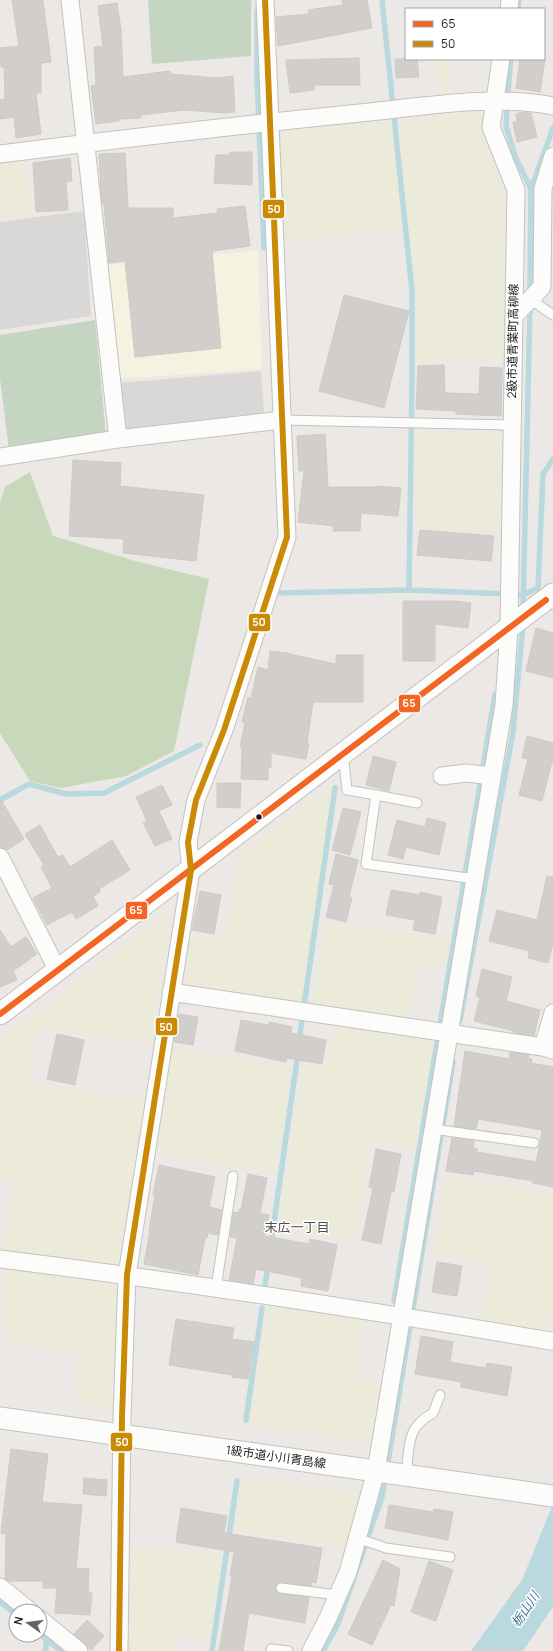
<svg xmlns="http://www.w3.org/2000/svg" width="553" height="1651" font-family="Manrope,'Noto Sans JP',sans-serif">
<rect width="100%" height="100%" fill="#ebe8e5"/>
<path fill="#f5f2e0" d="M258,250L262,369L118,379L106,265Z"/>
<path fill="#d9d8d6" d="M84,211L91,316L0,330V222Z
M261,371L264,416L127,430L119,383Z"/>
<path fill="#ecead8" d="M435,59H447L450,96L439,97Z
M485,111L484,142L507,202L506,359L416,363V289L398,120Z
M392,122L404,229L287,241L278,131Z
M25,160L33,214L0,217V163Z
M415,432H501V531L416,530Z
M338,783L301,1006L182,988L191,934L225,939L239,855Z
M169,912L152,1044L38,1027L28,1082L145,1101L117,1268L3,1250L23,1121L12,1180L0,1179V1041Z
M325,922L451,939L440,969L417,968L408,1020L311,1006Z
M336,1027L443,1042L424,1150L368,1143L363,1192L353,1241L277,1228L304,1065L327,1067Z
M173,1048L292,1066L276,1174L156,1154Z
M445,1177L553,1193V1295L547,1332L480,1321L491,1264L434,1252Z
M5,1268L118,1285L113,1410L78,1401L77,1354L5,1340Z
M268,1306L364,1320L355,1380L382,1384L373,1444L249,1424Z
M241,1478L362,1495L347,1548L235,1530Z
M132,1546L222,1555L209,1639L176,1635L173,1651H130Z"/>
<path fill="#c8d9bb" d="M30,472L53,536L135,561L209,579L174,751L126,776L61,788L30,781L0,733V503L5,487Z"/>
<path fill="#c4d5c2" d="M148,0H251V56L152,64Z
M95,320L106,435L9,450L0,378V335Z"/>
<path fill="#b9d9de" d="M553,1504V1607L523,1651H471L522,1580Z"/>
<g fill="none" stroke-linecap="round" stroke-linejoin="round">
<path stroke="#b9d9de" stroke-width="5.5" d="M382,0L412,291V378L409,590
M518,9L519,0
M257,11V78L264,248
M511,59L509,78L506,126L515,156L531,189
M530,294L531,189L553,128
M280,593L409,590L508,594
M520,595H523L538,588L543,474L553,459
M523,610L530,306
M0,800L29,784L66,794L104,793L200,745
M460,1020L513,732L523,624
M299,1041L335,788
M271,1243L298,1053
M265,1285L268,1265
M394,1301L495,694
M246,1420L262,1308
M387,1468L453,1062
M0,1602L16,1615
M40,1634L61,1651
M46,1651V1639
M212,1651L237,1481
M323,1651L338,1624L382,1497L385,1477"/>
</g>
<path fill="#d2cecc" stroke="#cecac6" d="M12,0H43L51,62L41,63V93H36L41,134L16,138L14,117L0,119V100L5,99L4,67H1L0,48L19,46Z
M342,0H367L372,28L278,46L276,17L309,14L308,10L343,5Z
M117,3L121,30L123,77L170,71L171,74L216,78L233,76L235,112L225,113L184,110L141,115V118L119,119V121L96,124L91,86L96,85L94,47L103,46L98,6Z
M359,58L360,85H314V90L290,93L286,60Z
M395,59H417L419,77L396,78Z
M520,59H545L540,92L516,88Z
M522,112L531,113L537,137L517,142L513,122H517L516,114Z
M230,152H252V185L214,183L216,155H230Z
M125,153L128,208H173V218L218,213L217,209L245,206L250,246L212,251L221,348L135,357L125,261L109,263L104,204H102L101,188L99,154Z
M70,158L72,181L66,182L68,210L36,212L33,163Z
M344,295L409,311L384,408L319,391Z
M444,365L445,393L479,394L480,367L502,368L501,416L456,414V411L416,409L418,366Z
M325,434L328,487H376V486L401,488L398,516L361,513L360,531H333L334,526L298,522L304,471H299L297,436Z
M73,460L121,463L120,486L204,495L196,561L123,553L124,539L69,536Z
M420,530L494,536L491,561L417,555Z
M403,601H454L471,603L468,628L435,624V661H403Z
M536,628L553,633V678L526,671Z
M270,651L289,653V654L336,664V655H363V702H313L307,743L309,744L306,759L271,753V768H268V780L241,779L242,747H240L245,723L242,722L248,697L251,698L258,667L268,670Z
M527,736L553,743V758L542,801L519,795L528,759L522,758Z
M373,756L396,762L389,791L366,785Z
M217,783H241L240,808L217,807Z
M162,785L172,805L159,811L172,839L155,846L143,823L147,821L136,797Z
M0,798L24,839L7,850L0,847Z
M343,808L361,812L350,855L332,850Z
M427,818L446,823L439,855L406,847L403,859L388,855L397,820L425,827Z
M40,825L58,857L63,855L70,867L112,840L130,870L99,889L100,892L93,896L98,906L76,919L72,912L47,925L33,898L52,888L41,867L44,865L25,834Z
M336,854L358,860L349,897L352,898L346,922L326,917L334,885L329,884Z
M547,876L553,877V943L548,963L528,958L529,951L489,941L497,910L537,920Z
M391,890L420,895V892L442,897L435,934L413,930L415,920L386,915Z
M200,891L221,895L214,934L192,930Z
M0,930L11,947L26,937L37,954L13,971L17,980L0,987Z
M482,969L512,977L506,1001L540,1010L534,1036L514,1033V1031L474,1021L480,997L476,996Z
M179,1014L198,1017L193,1045L174,1042Z
M241,1020L269,1025V1022L292,1027L291,1033L326,1040L322,1064L287,1058L286,1062L235,1051Z
M57,1034L84,1040L75,1085L47,1079Z
M465,1051L509,1059L510,1052L529,1055L528,1058L532,1059L531,1063L553,1067V1187L533,1183V1181L474,1171L473,1175L446,1171L452,1138L474,1141L473,1148L477,1149V1152L536,1162L540,1144L542,1130L478,1119L476,1129L454,1126Z
M376,1149L401,1154L394,1192H391L381,1244L362,1240L373,1188L369,1187Z
M159,1165L215,1177L209,1207L222,1210L218,1235L208,1233L207,1238H205L198,1275L144,1264L150,1231H149L155,1195H153Z
M248,1174L267,1178L260,1213L269,1215L265,1236L309,1244L310,1239L337,1245L328,1291L301,1286L302,1278L256,1269L253,1284L229,1280L237,1238L230,1237L234,1212L239,1213V1209L241,1210Z
M437,1262L462,1266L457,1296L432,1292Z
M176,1319L234,1328L232,1339L254,1342L248,1379L232,1377V1375L169,1365Z
M421,1336L453,1342L450,1362L486,1368L487,1363L512,1367L507,1396L461,1387V1382L415,1374Z
M11,1449L48,1454L42,1502L82,1505L76,1568L89,1569L88,1593H92L90,1615L55,1613L57,1588H43V1581H9L5,1579L6,1534L1,1533Z
M84,1478L107,1480L106,1496L83,1494Z
M389,1505L433,1512L434,1509L453,1512L448,1540L385,1528Z
M181,1508L227,1516L224,1533L322,1548L316,1583L311,1582V1586L281,1582L276,1584L275,1587L276,1591L280,1594L309,1597L305,1623L249,1613L243,1651H219L232,1576L230,1575L234,1552L176,1542Z
M383,1560L400,1569L394,1606L391,1605L372,1645L348,1634Z
M429,1561L453,1570L436,1621L411,1612Z
M87,1620L104,1636L91,1650L74,1634Z"/>
<g fill="none" stroke-linecap="round" stroke-linejoin="round">
<g stroke="#c3c2c1" stroke-width="11">
<path id="service" d="M537,293V304L553,315
M282,420L511,425
M343,754L347,790L376,795L366,864L475,879
M376,795L417,803
M433,1129L534,1143
M216,1288L233,1176
M406,1475C410,1447 405,1428 433,1413L440,1395
M357,1538L386,1548L450,1557
M281,1588L338,1595
M271,1649L288,1651"/>
</g>
<g stroke="#c3c2c1" stroke-width="19">
<path id="minor" d="M70,0L118,439
M509,9L510,0
M0,154C120,139 240,125 360,113C422,107 492,94 553,106
M514,316L542,287L543,188L553,156
M0,457L118,439L282,420
M442,776L466,773L492,776
M0,857L58,971
M171,992L543,1047L553,1050
M543,1047L553,1013
M0,1259C184,1282 368,1310 551,1341
M0,1587L30,1611
M40,1619L79,1651
M119,1651L122,1417L127,1275L191,870L188,842L196,800L224,730L287,537L265,0
M311,1651L328,1618L348,1572L376,1471L504,705L509,628L516,190L491,127L501,59"/>
</g>
<g stroke="#c3c2c1" stroke-width="23">
<path id="tertiary" d="M0,1014L553,594
M0,1418L553,1496"/>
</g>
<use href="#service" stroke="#fcfcfb" stroke-width="9"/>
<use href="#minor" stroke="#fcfcfb" stroke-width="17"/>
<use href="#tertiary" stroke="#fcfcfb" stroke-width="21"/>
<g stroke="#fff" stroke-width="9">
<path id="bus-1" d="M0,1014L546,600"/>
</g>
<g stroke="#fff" stroke-width="9">
<path id="bus-2" d="M119,1651L122,1417L127,1275L191,870L188,842L196,800L224,730L287,537L265,0"/>
</g>
<use href="#bus-1" stroke="#f26522" stroke-width="6"/>
<use href="#bus-2" stroke="#cb8a06" stroke-width="6"/>
</g>
<circle fill="#1c1c1c" stroke="#fff" stroke-width="1.5" cx="259" cy="817" r="3.5"/>
<g text-anchor="middle" stroke-width="3" stroke-linejoin="round" paint-order="stroke">
<g font-size="12" fill="#1c1c1c" stroke="#fff">
<text transform="translate(513 341) rotate(-89)" y="4">2級市道青葉町高柳線</text>
<text transform="translate(276 1457) rotate(8)" y="4">1級市道小川青島線</text>
</g>
<g font-size="13" fill="#4f4f4f" stroke="#fff">
<text x="297" y="1232">末広一丁目</text>
</g>
<g font-size="13" font-style="italic" fill="#45779a" stroke="#fff">
<text transform="translate(525 1609) rotate(-56)" y="5">栃山川</text>
</g>
</g>
<g stroke="#fff" stroke-width="1.5">
<rect x="262" y="199" width="23" height="20" rx="4" fill="#cb8a06"/>
<rect x="248" y="613" width="23" height="19" rx="4" fill="#cb8a06"/>
<rect x="398" y="694" width="23" height="19" rx="4" fill="#f26522"/>
<rect x="125" y="901" width="23" height="19" rx="4" fill="#f26522"/>
<rect x="155" y="1017" width="23" height="19" rx="4" fill="#cb8a06"/>
<rect x="110" y="1432" width="23" height="20" rx="4" fill="#cb8a06"/>
</g>
<g font-size="11" text-anchor="middle" font-weight="bold" fill="#fff">
<text x="274" y="213">50</text>
<text x="259" y="626">50</text>
<text x="409" y="707">65</text>
<text x="136" y="914">65</text>
<text x="166" y="1031">50</text>
<text x="122" y="1446">50</text>
</g>
<rect x="405" y="8" width="140" height="52" fill="#ffffff" stroke="#a4a4a4"/>
<rect x="413" y="21" width="20" height="6" fill="#f26522" stroke="#a4a4a4"/>
<text x="441" y="28" font-size="12" fill="#1c1c1c">65</text>
<rect x="413" y="41" width="20" height="6" fill="#cb8a06" stroke="#a4a4a4"/>
<text x="441" y="48" font-size="12" fill="#1c1c1c">50</text>
<g transform="translate(28 1623) rotate(284)"><circle r="19" fill="#ffffff" stroke="#a4a4a4"/>
<path d="M0-3L7 15L0 10L-7 15Z" fill="#646362"/>
<text y="-6" font-size="11" font-weight="bold" text-anchor="middle" fill="#1c1c1c">N</text>
</g>
</svg>
